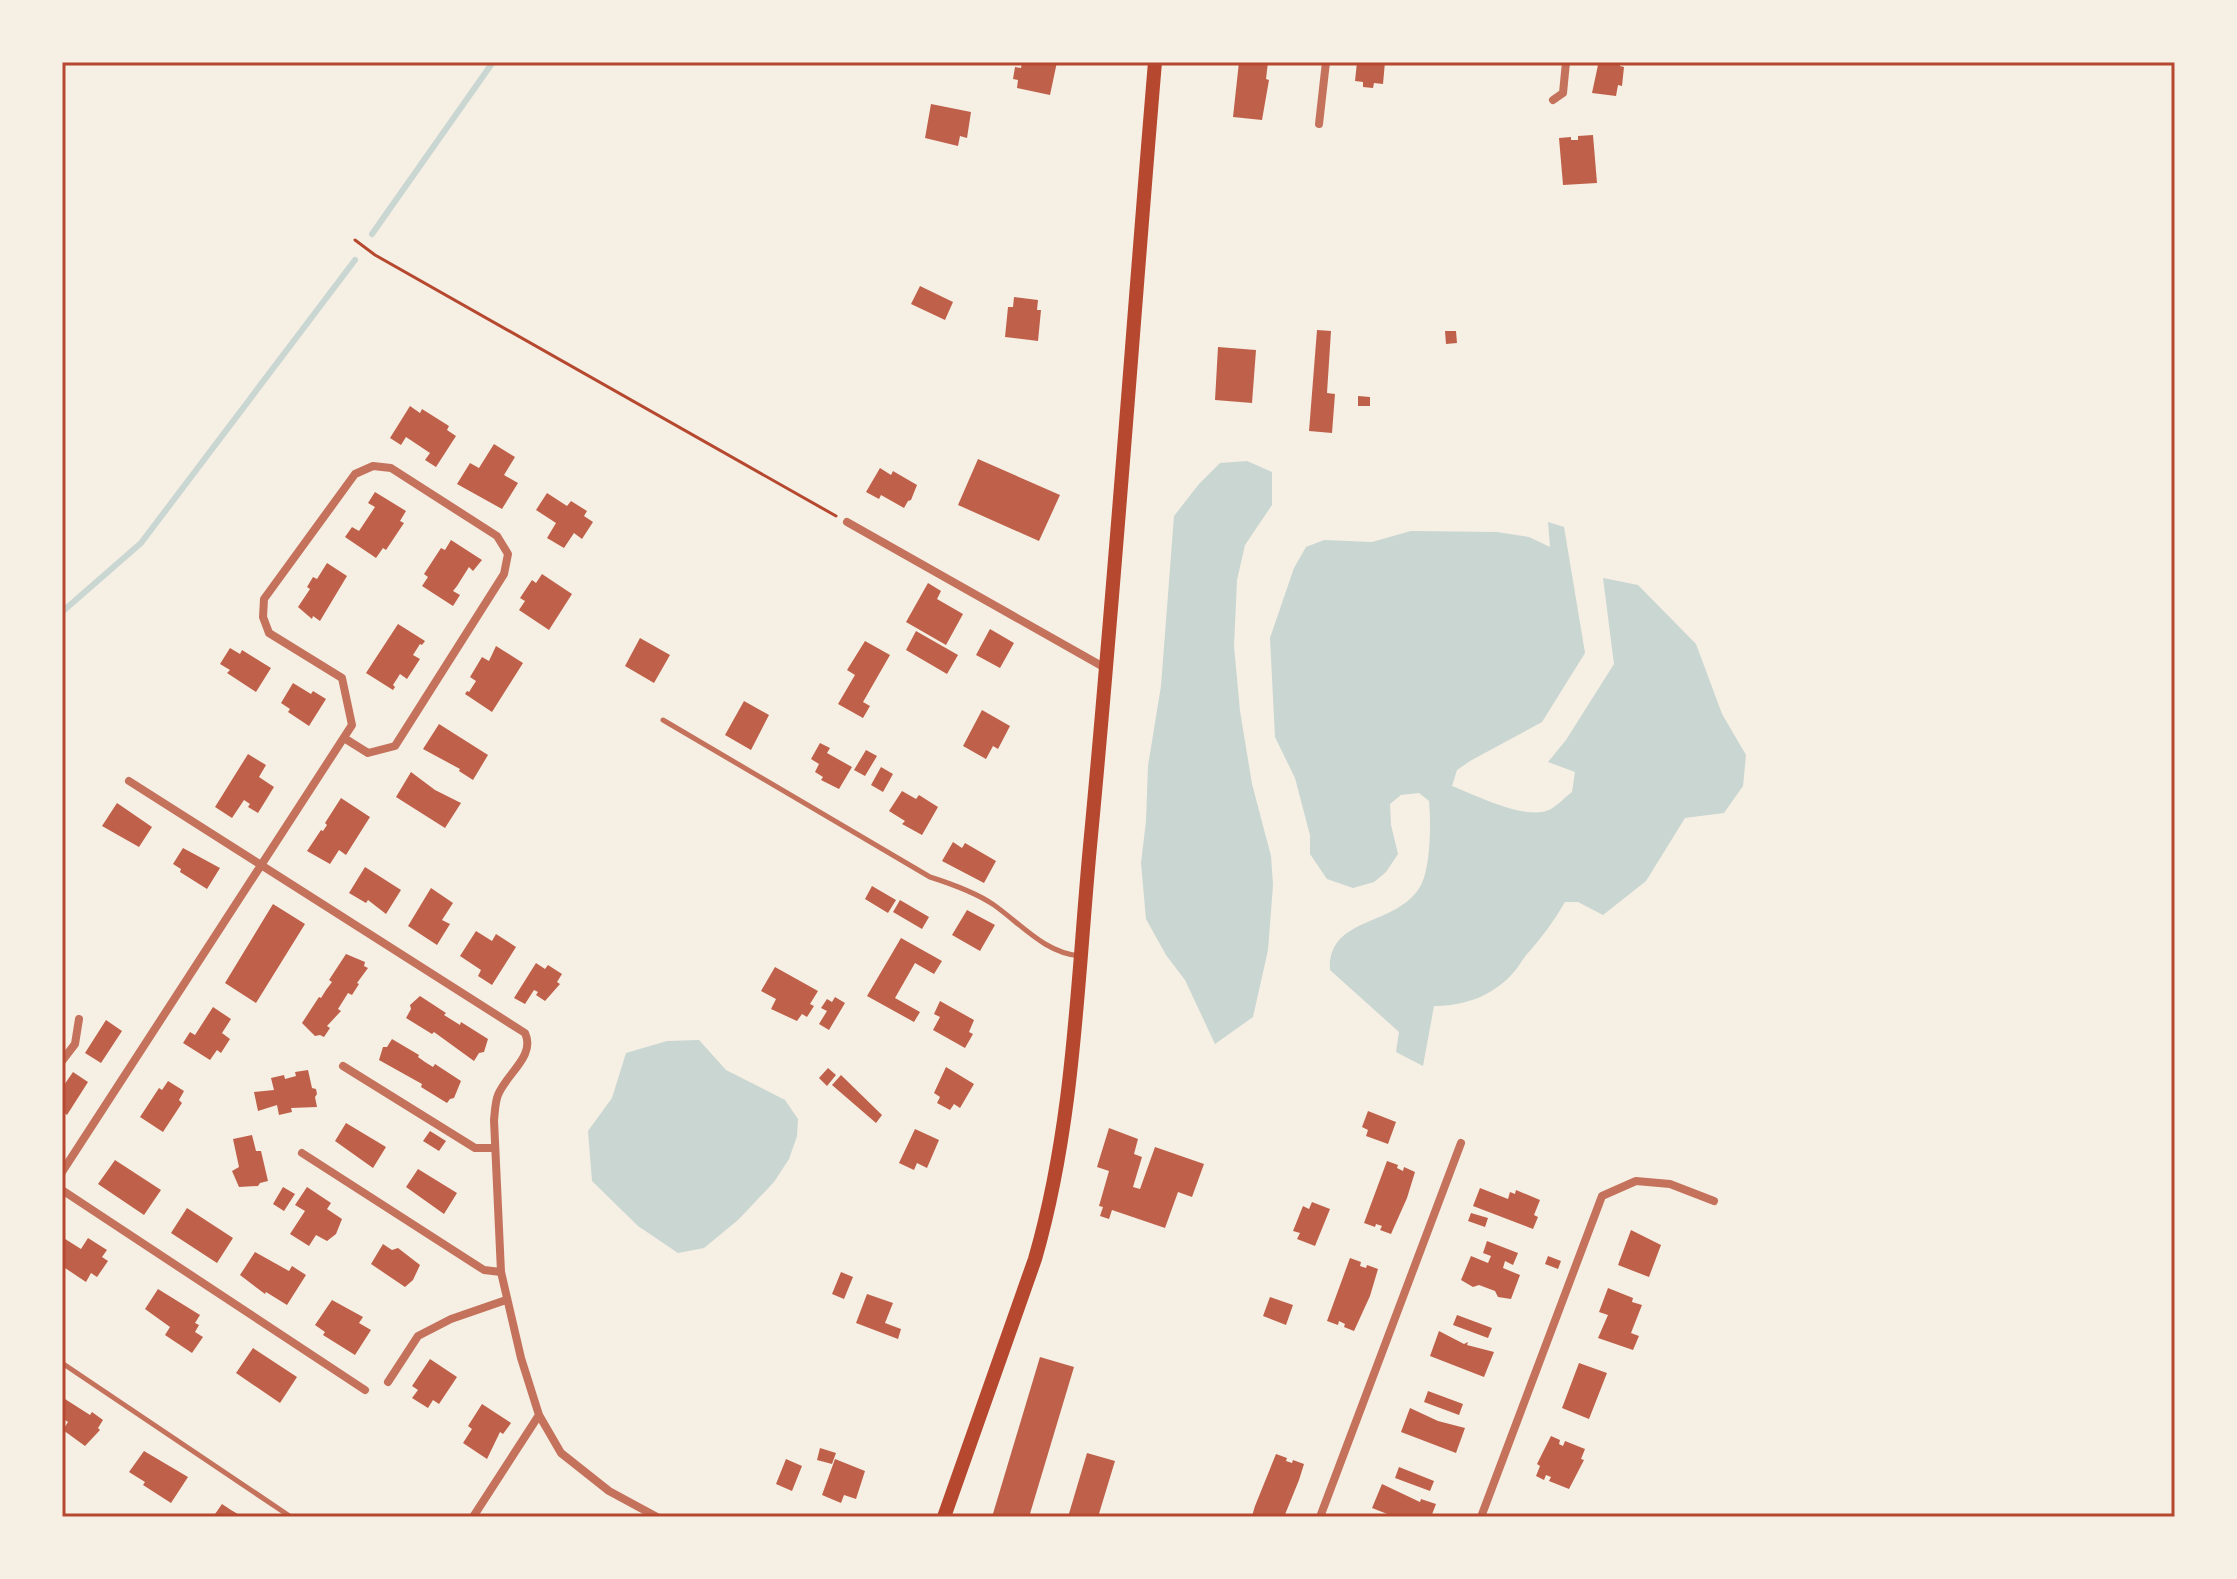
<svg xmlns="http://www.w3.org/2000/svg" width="2237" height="1579" font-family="'Noto Sans',sans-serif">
<rect width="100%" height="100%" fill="#f6efe4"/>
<path fill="#c9d6d2" d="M1247,461L1272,472V505L1245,545L1237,580L1234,646L1240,711L1252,784L1271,856L1273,885L1268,950L1253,1017L1215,1044L1185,980L1166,955L1146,919L1141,863L1146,821L1148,766L1161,686L1174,516L1199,484L1220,463Z
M1548,522L1564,527L1585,653L1542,722L1470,761L1457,770L1452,786C1475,795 1528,822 1551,809C1558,805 1565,797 1572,792L1575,772L1548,762L1566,740L1614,664L1603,578L1638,585L1696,644L1722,714L1746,755L1743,786L1724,813L1685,818L1646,881L1603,915L1578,902H1565C1554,921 1542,937 1528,953C1522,959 1519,967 1513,973C1493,996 1464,1006 1434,1006L1423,1066L1396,1052L1399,1032L1330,970C1327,916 1396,927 1420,887C1431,868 1431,822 1429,801L1419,793L1401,795L1390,804L1391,825L1398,854L1386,872L1374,882L1353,888L1327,879L1310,854V835L1295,778L1275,737L1270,638L1294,568L1306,547L1324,540L1372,542L1411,531L1497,532L1529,537L1550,547Z
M699,1040L726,1070L785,1100L798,1119L797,1136L789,1159L774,1182L738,1220L704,1248L678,1253L638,1226L592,1181L588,1131L612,1098L626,1053L667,1041Z"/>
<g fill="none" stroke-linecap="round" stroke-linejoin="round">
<path stroke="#c9d6d2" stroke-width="6" d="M372,234L493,62
M62,612L141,543L355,260"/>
</g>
<path fill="#bf614a" d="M1022,62H1057L1050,95L1017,88L1018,80L1013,79L1015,67L1021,68Z
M1239,62H1268L1266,79L1269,80L1262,120L1233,117Z
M1357,62H1385L1383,84L1374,83L1373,88L1363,87V82L1355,81Z
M1591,62H1620V66L1624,67L1622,86L1618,85L1616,96L1592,93L1598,65L1591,64Z
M931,104L971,112L967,138L960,136L958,146L925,138Z
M1593,135L1597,183L1563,185L1559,138L1571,137V140H1578V136Z
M920,286L953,302L945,320L911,304Z
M1014,297L1038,300L1037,310H1041L1038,341L1005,337L1008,307H1013Z
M1317,330L1331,331L1327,393L1335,394L1332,433L1309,431Z
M1445,331H1456L1457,343L1446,344Z
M1218,347L1256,350L1252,403L1215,400Z
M1358,396L1370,397V406H1358Z
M410,406L420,413L422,409L449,426L447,430L456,436L436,467L425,460L430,453L406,437L401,445L390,438Z
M494,444L515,457L504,475L518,483L502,509L457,484L470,463L479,468Z
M978,459L1060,495L1039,541L958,505Z
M880,468L891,475L893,471L917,485L911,500L908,501L904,508L881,495L879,499L866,492Z
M375,492L406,511L400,521L404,523L386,550L383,548L376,558L345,537L352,527L359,531L375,507L368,503Z
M547,493L567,506L571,501L587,511L584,516L593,522L582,539L574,533L564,548L547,538L556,523L536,510Z
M451,540L482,560L473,571L469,567L457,586L453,591L460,595L453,606L422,586L428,577L424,574L441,548L445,550Z
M327,563L347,576L320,621L313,616L312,619L298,607L310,589L307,587L313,577L317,579Z
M542,574L572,594L549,630L519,610L525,601L520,598L532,580L536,583Z
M928,583L941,591L937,599L963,614L946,645L906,622Z
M398,624L425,641L422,645L420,644L413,655L420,659L407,679L400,674L393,685L395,687L393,690L366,673Z
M990,629L1014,643L1000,668L976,655Z
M916,631L958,655L947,674L906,650Z
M640,638L670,655L654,683L625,666Z
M865,641L890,655L863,702L870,706L863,718L838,704L855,675L847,670Z
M496,646L523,663L492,712L465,694L467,691L469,692L476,681L470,677L482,657L489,661Z
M230,648L240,654L242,650L271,668L256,692L227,673L230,670L220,664Z
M293,683L311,694L313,691L326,699L309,726L288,712L290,709L281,703Z
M744,701L769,715L751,750L725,735Z
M982,710L1010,726L998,749L993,746L986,759L963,746Z
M439,724L488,755L473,780L459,771L460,769L423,749Z
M820,743L830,748L827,753L852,767L839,789L821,780L823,777L815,772L819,764L811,759Z
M866,750L877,756L865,776L854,770Z
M248,754L266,765L259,777L274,787L258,813L248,807L250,804L244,800L232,818L215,807Z
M881,767L893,774L883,792L871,785Z
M411,772L435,790L461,803L445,828L396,797Z
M902,791L916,799L919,795L938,807L922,835L902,824L905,821L889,811Z
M341,798L370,817L346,855L339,850L330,864L307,851L321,830L323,831L327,825L325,823Z
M117,803L152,827L139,847L102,826Z
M953,842L962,848L965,843L996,861L984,883L942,861Z
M183,848L220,868L207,889L180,872L181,869L173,864Z
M365,867L401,890L386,914L368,900L366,903L349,893Z
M872,886L896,900L888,913L865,899Z
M431,888L453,903L442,920L450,924L437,945L408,926Z
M900,900L929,917L922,929L893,912Z
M273,904L305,924L256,1003L225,983Z
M967,910L995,925L980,951L952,935Z
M476,931L492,941L496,934L516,947L492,985L478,976L481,970L460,956Z
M901,938L942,961L934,974L915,963L895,998L920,1012L914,1022L867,996Z
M346,954L365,962L364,966L368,968L357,983L359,984L352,995L348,993L338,1009L341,1011L327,1026L330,1028L324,1037L320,1035L315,1036L302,1023L319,997L321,998L326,990L332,982L329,980Z
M536,963L545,969L548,965L562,974L557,982L560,984L545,1001L536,995L538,992L534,990L525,1004L514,998Z
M775,967L818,991L810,1004L814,1006L807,1017L802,1014L797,1021L771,1009L776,999L761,991Z
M420,996L446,1013L444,1015L460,1025L461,1022L488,1039L484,1052L479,1053L474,1061L434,1032L432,1034L406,1018L411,1009L410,1005Z
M835,997L845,1003L829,1030L819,1024L827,1011L821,1008L827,999L832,1002Z
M940,1001L974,1020L969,1032L973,1034L965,1048L933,1030L940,1017L934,1014Z
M213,1007L231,1019L222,1033L230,1039L221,1053L217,1050L210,1060L183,1043L190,1032L195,1035Z
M106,1020L122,1031L101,1063L85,1053Z
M392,1039L419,1055L418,1057L425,1062L433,1067L435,1064L461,1081L454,1098L450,1099L447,1103L421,1087L422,1084L379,1060L383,1047H387Z
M946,1067L974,1084L960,1108L954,1104L950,1110L937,1103L940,1097L934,1093Z
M828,1068L836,1075L827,1086L819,1078Z
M308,1070L312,1088L316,1089L317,1094L315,1097L317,1107L291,1108L292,1112L279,1115L277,1105L258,1111L254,1092L274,1090L271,1078L284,1075L285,1079L296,1076L295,1072Z
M73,1072L88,1082L67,1115L62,1111V1088Z
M841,1075L882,1115L876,1123L832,1085Z
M168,1081L184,1091L179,1100L182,1103L163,1132L140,1117L159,1088L162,1090Z
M1368,1111L1396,1122L1388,1144L1366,1136L1368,1130L1362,1127Z
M346,1123L386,1147L373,1168L335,1141Z
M1109,1128L1138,1139L1134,1154L1142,1157L1133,1187L1140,1189L1155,1147L1204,1164L1192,1197L1178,1192L1165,1228L1112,1210L1109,1219L1100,1216L1103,1207L1099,1206L1109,1171L1097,1167Z
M915,1129L939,1140L927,1168L917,1163L914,1170L899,1163Z
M430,1131L446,1141L439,1151L423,1141Z
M252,1135L256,1151H261L268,1181L260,1183L258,1186L239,1187L232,1171L239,1167L233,1139Z
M115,1160L161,1190L144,1215L98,1184Z
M1387,1161L1398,1165L1397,1168L1403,1171L1404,1167L1415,1172L1407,1198L1391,1234L1380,1230L1382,1226L1376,1224L1375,1227L1364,1223Z
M418,1169L457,1193L444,1214L406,1187Z
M283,1187L295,1194L284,1211L273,1204Z
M307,1187L331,1203L327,1209L342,1219L336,1234L327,1241L316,1235L309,1246L290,1234L305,1211L295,1205Z
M1480,1188L1508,1199L1510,1192L1515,1194L1516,1190L1540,1200L1534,1215L1538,1217L1533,1229L1473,1206Z
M1312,1202L1330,1209L1315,1246L1297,1239L1300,1233L1293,1231L1303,1206L1309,1209Z
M187,1208L233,1238L217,1263L171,1233Z
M1471,1213L1488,1218L1485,1227L1468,1221Z
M1631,1230L1661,1245L1649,1277L1618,1265Z
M62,1237L81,1249L88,1238L107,1250L102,1257L108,1261L97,1277L91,1273L86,1282L62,1266Z
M1487,1241L1518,1253L1513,1265L1505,1261L1503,1268L1520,1275L1511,1299L1498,1297L1495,1291L1479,1285L1473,1287L1461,1280L1471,1256L1488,1263L1491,1256L1483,1253Z
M383,1244L392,1250L398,1248L420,1265L413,1280L405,1287L371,1264Z
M255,1252L289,1271L292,1266L306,1275L287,1305L266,1292L265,1294L240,1275Z
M1548,1256L1561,1261L1558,1269L1545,1264Z
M1350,1258L1361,1262L1360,1266L1366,1268L1367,1265L1378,1269L1370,1296L1354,1331L1344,1327L1345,1324L1339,1321L1338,1325L1327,1321Z
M841,1272L853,1277L844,1299L832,1294Z
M1608,1288L1633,1298L1632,1302L1642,1305L1631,1333L1639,1336L1633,1350L1598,1338L1608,1315L1599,1312Z
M158,1289L200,1315L195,1323L199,1325L195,1332L203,1337L192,1353L165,1335L170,1327L145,1309Z
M867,1294L893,1303L885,1323L901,1329L898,1339L856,1323Z
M1270,1297L1293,1305L1286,1325L1263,1316Z
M332,1300L363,1317L359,1323L371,1330L355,1355L323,1335L325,1332L315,1325Z
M1457,1315L1492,1328L1488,1338L1453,1325Z
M1439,1331L1464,1344L1468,1342L1467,1345L1494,1352L1484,1377L1430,1356Z
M253,1348L297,1377L280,1403L236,1373Z
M1040,1357L1074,1367L1029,1517H992Z
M430,1359L457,1377L439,1404L433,1400L428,1408L412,1398L418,1390L412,1386Z
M1579,1363L1607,1373L1589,1419L1562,1408Z
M1428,1391L1463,1404L1459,1415L1424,1402Z
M65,1399L90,1415L92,1412L103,1420L98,1428L100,1430L85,1446L63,1430L68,1422L62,1418V1403Z
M482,1404L511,1423L503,1434L500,1432L487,1459L463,1443L472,1429L468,1426Z
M1410,1408L1438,1421L1465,1428L1456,1453L1401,1432Z
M1551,1436L1560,1440L1559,1444L1563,1446L1565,1441L1585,1449L1581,1459L1584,1460L1569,1489L1549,1481L1551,1477L1546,1475L1544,1480L1536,1476L1540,1466L1537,1464Z
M820,1448L836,1453L832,1464L817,1460Z
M144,1451L188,1477L171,1503L143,1485L145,1482L129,1472Z
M1087,1453L1115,1461L1098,1517H1068Z
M1276,1454L1287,1458L1286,1461L1292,1463L1293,1460L1304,1464L1299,1480L1284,1517H1255L1252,1516L1255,1506Z
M786,1459L802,1466L792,1491L776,1484Z
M835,1459L865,1471L856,1499L844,1495L841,1503L822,1495Z
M1399,1467L1434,1481L1430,1491L1395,1478Z
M1382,1484L1420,1502L1421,1499L1436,1504L1431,1517H1395L1372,1508Z
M222,1504L231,1510L243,1517H213Z"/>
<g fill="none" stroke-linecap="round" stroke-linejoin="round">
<path stroke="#b5482f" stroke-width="3" d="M355,240L375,255L836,516"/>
<path stroke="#c5725c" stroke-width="5" d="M663,720L930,877C952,884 975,892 994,905C1022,925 1045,953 1080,956
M62,1363L291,1517"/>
<path stroke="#c5725c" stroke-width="8" d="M1553,100L1563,93L1566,62
M1319,124L1326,62
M847,522L1100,665H1106
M129,781L525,1033C536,1056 506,1074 498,1095C495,1102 495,1112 494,1120L501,1272L521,1358L539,1415L561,1453L609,1491L657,1517
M62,1061L75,1044L79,1019
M343,1066L475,1148H495
M302,1153L484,1270L501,1272
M62,1172L352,725L342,678L269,633L263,617L264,599L355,474L373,466L391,468L497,536L508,554L504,574L395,746L368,753L344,738
M62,1190L365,1390
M388,1382L418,1336L451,1319L506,1300
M473,1517L539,1415
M1320,1517L1461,1143
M1481,1517L1602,1196L1636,1181L1670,1184L1714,1201"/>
<path stroke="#b5482f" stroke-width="14" d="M944,1517L1035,1259C1074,1124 1077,984 1090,846C1115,585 1133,323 1155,62"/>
</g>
<rect width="2237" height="1579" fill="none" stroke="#f6efe4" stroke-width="128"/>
<rect x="64" y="64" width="2109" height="1451" fill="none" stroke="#b5482f" stroke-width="3"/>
</svg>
